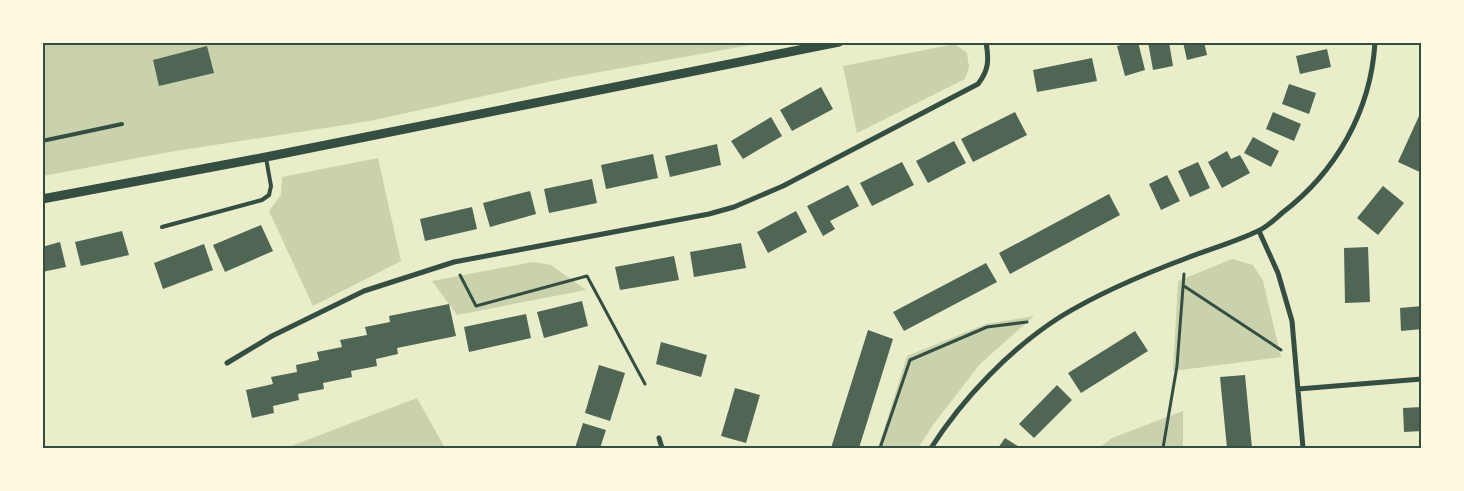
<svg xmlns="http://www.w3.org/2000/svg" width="1464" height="491" font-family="'Open Sans',sans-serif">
<rect width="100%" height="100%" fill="#e9edc9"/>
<path fill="#cad2ad" d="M43,43H762L566,78L370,121L169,152L43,176Z
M955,44L967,53L969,67L965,79L857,133L843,66Z
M378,158L401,261L313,306L269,211L281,195L282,177Z
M1232,259L1253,265L1263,281L1281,357L1173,371L1178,281Z
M533,262L551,265L586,290L457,315L432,281Z
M1034,316L980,364L933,425L918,448H878L907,356L986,324Z
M417,398L445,448H286Z
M1183,411V448H1099L1112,438Z"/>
<path fill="#4f6655" d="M1131,42H1138L1145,70L1125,76L1117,46Z
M1148,42H1169L1173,66L1153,70Z
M1183,42H1204L1207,55L1187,60Z
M207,46L214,73L159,86L153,60Z
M1327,49L1331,67L1300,74L1296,56Z
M1092,58L1097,81L1037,92L1033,70Z
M1289,84L1316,93L1309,114L1282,104Z
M821,87L833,109L792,131L780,110Z
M1015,112L1027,135L973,162L961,139Z
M1273,112L1301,124L1294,141L1266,129Z
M1419,116L1422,117V173L1398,162Z
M771,117L782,136L743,159L731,141Z
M1253,137L1279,151L1271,167L1244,153Z
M954,141L966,163L928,183L916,161Z
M717,144L721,165L670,177L665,156Z
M1227,151L1231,159L1240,155L1250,173L1222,188L1208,162Z
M653,154L658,178L606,189L601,165Z
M902,162L914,185L872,206L860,183Z
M1198,162L1210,188L1190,197L1178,171Z
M1167,175L1180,201L1161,210L1149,184Z
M592,179L597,203L549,213L544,189Z
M848,185L859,206L830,221L835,229L823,236L807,206Z
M1383,186L1404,203L1378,235L1357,218Z
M530,191L536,214L490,227L483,203Z
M1109,194L1120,215L1010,274L999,253Z
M472,207L477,229L425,241L420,219Z
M796,211L807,232L768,253L757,232Z
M261,225L273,251L225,272L213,245Z
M122,231L129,255L81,266L75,242Z
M60,242L66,267L42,272V247Z
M741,243L746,268L694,277L690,252Z
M204,244L213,270L163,289L154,263Z
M1368,247L1370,302L1345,303L1344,248Z
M674,256L679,280L620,290L615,267Z
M986,263L997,282L904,331L893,312Z
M582,301L588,326L544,338L537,312Z
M449,304L456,336L397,348L398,354L376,359L377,366L351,371L352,377L323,383L324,389L298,394L299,400L273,406L274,413L252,418L246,390L273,384L271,377L297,372L296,365L319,360L317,352L342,347L340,340L367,335L365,327L390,322L389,316Z
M1422,306V329L1401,331L1400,308Z
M526,314L531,338L469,352L464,327Z
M868,330L893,339L859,448H831Z
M1135,331L1148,351L1081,393L1068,373Z
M661,342L707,355L701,377L656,364Z
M599,365L625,373L610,421L585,413Z
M1245,375L1252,448H1227L1220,377Z
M1057,385L1072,400L1034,438L1019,424Z
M735,388L760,395L746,443L721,436Z
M1422,407V431L1404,432L1403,408Z
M583,423L606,430L600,448H575Z
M1005,438L1021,448H998Z"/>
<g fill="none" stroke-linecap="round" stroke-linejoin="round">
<path stroke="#344e41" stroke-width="3" d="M460,275L476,306L587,276L645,384
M1184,286L1281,350
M880,448L910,360L987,327L1027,322
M1163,448L1177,366L1184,274"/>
<path stroke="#344e41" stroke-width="4" d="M42,141L122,124
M162,227L262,200L269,195L271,186L266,158"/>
<path stroke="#344e41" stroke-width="5" d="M1259,231L1278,273L1292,321L1303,448
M227,363L272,336L364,291L454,262L709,214L734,207L783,186L978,84C989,70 989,60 986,42
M1298,389L1422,379
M659,438L662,448
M931,448C963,398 1010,349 1060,317C1099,293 1144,274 1187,258C1210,249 1235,242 1258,231C1267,227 1275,219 1282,213C1336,172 1371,111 1375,42"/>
<path stroke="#344e41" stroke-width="9" d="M42,199L266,157L839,42"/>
</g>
<rect width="1464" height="491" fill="none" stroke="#fefae0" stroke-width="88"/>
<rect x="44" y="44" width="1376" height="403" fill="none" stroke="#344e41" stroke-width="2"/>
</svg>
